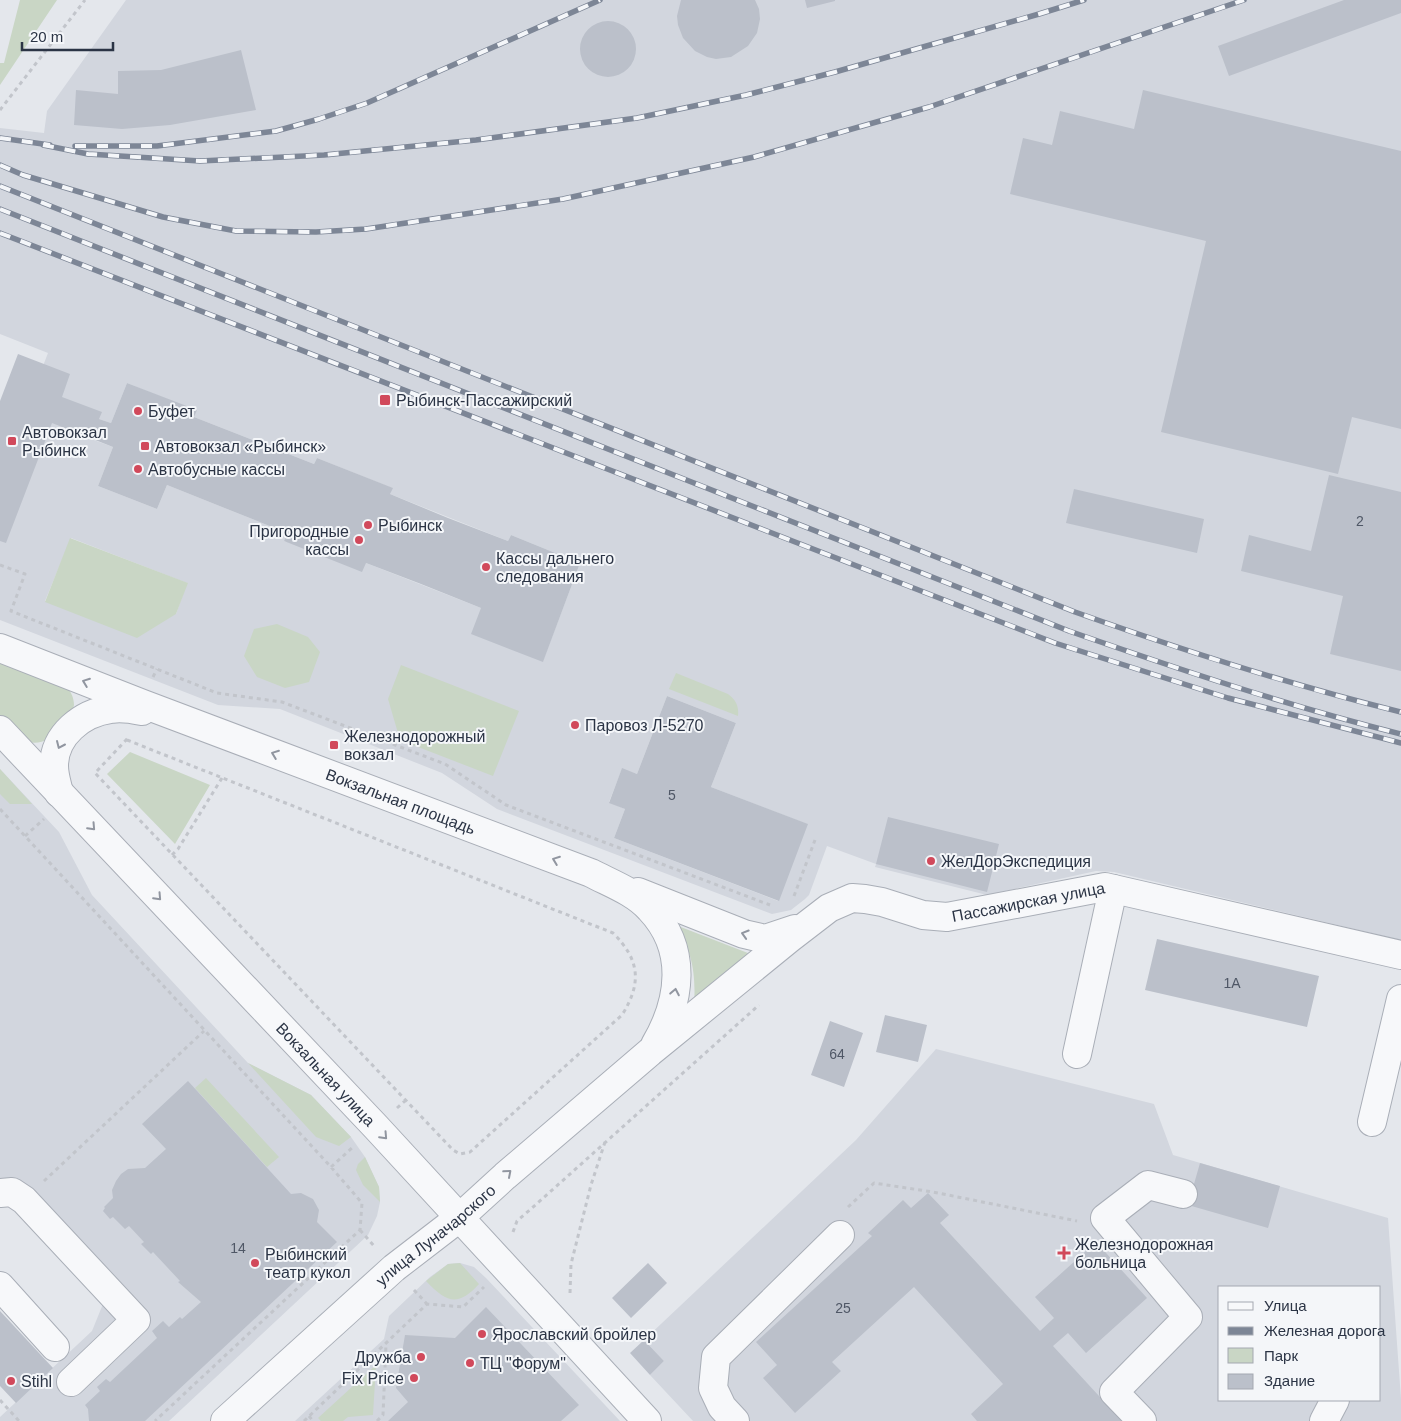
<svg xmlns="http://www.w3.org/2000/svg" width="1401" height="1421" font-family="Helvetica,sans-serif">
<rect width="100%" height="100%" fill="#e4e7ec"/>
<path fill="#d2d6de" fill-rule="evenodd" d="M126,0H1401V940L1114,872L1096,871L987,895L875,867L876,864L827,846L809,895L805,899L791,910L772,914L497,809L442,773L280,709L218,705L0,620V477L48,353L0,334V128L44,133L47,111ZM127,383L196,411L194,417L314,464L317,458L392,488L390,494L508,541L511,535L580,563L543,661L481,608L366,563L284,541L287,533L167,485L157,509L98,486L113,447L91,439L99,419L111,423ZM71,538L187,583L176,614L45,601ZM667,696L736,723L711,787L807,824L778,901L614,838L625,809L609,802L622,769L637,774Z
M0,769L59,832L92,895L248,1063L311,1095L351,1137L365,1157L379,1187L380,1202L377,1216L368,1235L169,1421H0V1417L92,1331L105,1299L0,1189Z
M936,1049L1154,1104L1173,1155L1388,1218L1401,1399V1421H693L650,1375L664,1361L644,1340L856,1140ZM1220,1287H1380V1400H1220Z
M460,1263L474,1267L486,1278L620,1421H295L384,1339L389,1316L430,1277L448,1264Z"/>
<path fill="#c9d6c5" d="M20,0H57L0,85V63H4Z
M70,538L188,583L176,614L137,638L45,602Z
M277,624L308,637L320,652L309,682L285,688L257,677L244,656L254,629Z
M0,659L67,687C71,692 74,698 74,705C73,714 55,733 48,739C43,742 35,744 29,742C17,738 8,724 0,715Z
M401,665L519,711L493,776L400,740L388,699Z
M676,673L728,694C736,700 739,706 738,716L669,689Z
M130,752L210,785L175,844L107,774Z
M0,769L32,804H10L0,794Z
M673,924L753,955L694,1006C696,976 693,948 673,924Z
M248,1063L311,1095L351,1137L339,1146L316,1137Z
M206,1078L279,1157L267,1167L195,1088Z
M365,1157L379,1187L380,1202L363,1185L356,1170L358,1164Z
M460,1263L479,1284C458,1307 447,1303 426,1281L448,1264Z
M376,1365L373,1415L348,1417L343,1421H321L318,1418Z"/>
<path fill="#bbc0ca" d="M681,0H755L759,9L760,19L757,33L748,46L731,57L716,59L707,57L695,51L683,38L678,25L677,16Z
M805,0H835V1L807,8Z
M1344,0H1401V13L1229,76L1218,46Z
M580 49a28 28 0 1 1 56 0a28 28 0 1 1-56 0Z
M241,50L256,110L170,125L122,129L74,125L76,90L118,94V71L161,70Z
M1143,90L1401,151V429L1352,417L1338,474L1161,432L1206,241L1010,194L1023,138L1052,145L1060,111L1134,129Z
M18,354L70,374L62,397L102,412L99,419L111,423L127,383L197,410L194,417L314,464L317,458L393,488L390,494L448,518L508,541L511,535L580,563L543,662L471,634L481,608L421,584L366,563L362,572L284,541L287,533L167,485L157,509L98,486L113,447L52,423L6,543L0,541V401Z
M1329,475L1401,492V671L1330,654L1343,596L1241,571L1249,535L1311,551Z
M1074,489L1204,519L1197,553L1066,523Z
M667,696L736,723L711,787L808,824L779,901L614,838L625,809L609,803L622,768L637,774Z
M888,817L999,844L987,892L876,864Z
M1157,939L1319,976L1307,1027L1145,990Z
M885,1015L927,1025L918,1062L876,1052Z
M830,1021L863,1033L844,1087L811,1075Z
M188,1081L291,1194L301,1193L313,1199L319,1210L317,1222L337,1242L145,1421H89L88,1409L85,1405L100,1391L97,1387L106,1379L110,1382L157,1338L152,1331L163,1321L169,1327L180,1317L182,1319L201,1302L178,1282L180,1281L153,1252L151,1254L141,1244L144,1242L129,1226L125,1229L113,1217L110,1219L103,1211L105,1208L104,1207L113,1198L112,1190L116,1181L121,1174L128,1169L145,1168L166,1149L142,1124Z
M1200,1163L1280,1186L1268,1228L1188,1205Z
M928,1193L949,1215L940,1223L1040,1331L1054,1318L1035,1297L1096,1242L1147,1298L1086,1353L1068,1333L1053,1346L1122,1421H977L971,1414L1003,1384L914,1287L832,1362L841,1371L795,1413L763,1378L777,1365L756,1342L872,1236L868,1233L903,1200L911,1208Z
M648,1263L667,1283L631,1318L612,1298Z
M486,1307L579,1405L561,1421H388L408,1402L396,1388L405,1335L455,1338Z
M0,1311L53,1368L16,1403L0,1386Z
M644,1340L664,1361L650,1375L630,1353Z"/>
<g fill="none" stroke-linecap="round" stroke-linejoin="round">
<g stroke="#a9aeb7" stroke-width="30">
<g id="minor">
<path id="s1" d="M0,648L143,704L591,873C610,883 635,892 650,909C688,949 681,1001 655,1045"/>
<path id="s2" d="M0,730L376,1127L647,1421"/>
<path d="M59,793C57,784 54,775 54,766C54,735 82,713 111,709C121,707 132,709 142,711"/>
<path d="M638,892L744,934L765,939L795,929"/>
<path d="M1077,1054L1113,889"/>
<path d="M1372,1122L1401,999"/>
<path d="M0,1193L12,1192L24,1200L136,1320L71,1382"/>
<path d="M0,1286L55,1347"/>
<path id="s3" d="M225,1421L394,1268L459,1218L505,1176L650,1052L790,938L829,908L852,898L865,899L882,902L923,915L947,917L1105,887L1401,955"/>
<path d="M735,1421L722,1407L713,1388L716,1357L840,1235"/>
<path d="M1142,1421L1114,1392L1188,1317L1105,1218L1148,1185L1183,1194"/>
<path d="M1324,1421L1335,1400"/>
</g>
</g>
<path stroke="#c2c5cb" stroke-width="3" stroke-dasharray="4 4" stroke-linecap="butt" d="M0,110L85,0
M0,565L25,574L11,611L217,693L282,702L445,764L506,805L770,905
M153,677L157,669
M127,740L613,933C640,960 642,983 622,1015L470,1152L460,1154L453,1150L95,773L128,738
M0,809L331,1167L362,1203L360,1230L155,1421
M25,836L44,819
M172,855L178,849L222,778
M794,896L815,840
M397,1108L406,1100
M331,1167L353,1147
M44,1181L204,1031
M848,1207L874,1183L933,1192L1077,1221
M360,1230L374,1246
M513,1232L517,1221L532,1208L759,1005
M414,1290L427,1304
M570,1293L571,1264L591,1185L605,1142
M0,1400L19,1421
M309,1416L313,1421
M304,1421L427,1304L463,1307L484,1287
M377,1421L383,1415L386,1344"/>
<use href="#minor" stroke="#f7f8fa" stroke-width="28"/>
<g stroke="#7d8696" stroke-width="5.5">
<path id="rail" d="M0,138L50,145
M43,145L88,154L200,161L324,155L476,140L637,118L746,95L835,72L1039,14L1084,0
M75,146H157L276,131L319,119L367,103L600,0
M0,165L23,175L163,217L236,231L316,232L366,229L406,223L563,199L754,157L929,107L1244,0
M0,186L1075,612C1182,650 1290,685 1401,712
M0,209L1069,631C1178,669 1288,706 1401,734
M0,233L1055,643L1228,698L1401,743"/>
</g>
<use href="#rail" stroke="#f4f6f9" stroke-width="4" stroke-dasharray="11" stroke-linecap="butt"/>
</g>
<defs><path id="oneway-chevron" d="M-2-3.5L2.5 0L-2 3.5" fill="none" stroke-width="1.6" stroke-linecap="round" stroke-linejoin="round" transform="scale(1.25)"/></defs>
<g stroke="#9196a0">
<use href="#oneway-chevron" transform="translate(86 682) rotate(-159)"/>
<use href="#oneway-chevron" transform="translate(60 745) rotate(114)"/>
<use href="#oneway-chevron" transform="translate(275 754) rotate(-159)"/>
<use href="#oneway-chevron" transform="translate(92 827) rotate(47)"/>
<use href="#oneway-chevron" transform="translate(556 860) rotate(-159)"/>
<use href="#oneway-chevron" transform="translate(158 897) rotate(47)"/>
<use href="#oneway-chevron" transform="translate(745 934) rotate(-163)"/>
<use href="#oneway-chevron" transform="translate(675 992) rotate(-79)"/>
<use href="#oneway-chevron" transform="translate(384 1136) rotate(47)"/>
<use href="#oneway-chevron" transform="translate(508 1173) rotate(-41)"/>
</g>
<g fill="#d1495b" stroke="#f4f6f9" stroke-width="2">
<rect x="379" y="394" width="12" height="12" rx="2.5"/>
<circle cx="138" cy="411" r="5"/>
<rect x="7" y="436" width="10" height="10" rx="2.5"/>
<rect x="140" y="441" width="10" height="10" rx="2.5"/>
<circle cx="138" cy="469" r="5"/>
<circle cx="368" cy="525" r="5"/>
<circle cx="359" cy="540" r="5"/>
<circle cx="486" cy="567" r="5"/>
<circle cx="575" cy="725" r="5"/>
<rect x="329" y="740" width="10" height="10" rx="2.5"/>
<circle cx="931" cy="861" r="5"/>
<path d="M1061.5 1245.5h5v5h5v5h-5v5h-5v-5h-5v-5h5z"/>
<circle cx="255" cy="1263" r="5"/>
<circle cx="482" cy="1334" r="5"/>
<circle cx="421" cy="1357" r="5"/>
<circle cx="470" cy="1363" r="5"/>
<circle cx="414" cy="1378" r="5"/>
<circle cx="11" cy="1381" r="5"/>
</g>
<g text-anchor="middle" stroke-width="4" stroke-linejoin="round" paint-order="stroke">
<g font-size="14" fill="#4f5766">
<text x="1360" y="526">2</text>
<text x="672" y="800">5</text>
<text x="1232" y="988">1А</text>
<text x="837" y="1059">64</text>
<text x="238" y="1253">14</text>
<text x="843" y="1313">25</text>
</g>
<g font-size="16" fill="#2b3445" stroke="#f4f6f9" text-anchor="start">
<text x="396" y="406">Рыбинск-Пассажирский</text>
<text x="148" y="417">Буфет</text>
<text x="22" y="438">Автовокзал<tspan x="22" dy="18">Рыбинск</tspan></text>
<text x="155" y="452">Автовокзал «Рыбинск»</text>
<text x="148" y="475">Автобусные кассы</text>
<text x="378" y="531">Рыбинск</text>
<text x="349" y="537" text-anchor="end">Пригородные<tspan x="349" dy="18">кассы</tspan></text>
<text x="496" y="564">Кассы дальнего<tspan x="496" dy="18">следования</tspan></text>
<text x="585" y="731">Паровоз Л-5270</text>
<text x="344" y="742">Железнодорожный<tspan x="344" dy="18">вокзал</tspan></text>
<text x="941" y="867">ЖелДорЭкспедиция</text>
<text x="1075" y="1250">Железнодорожная<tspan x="1075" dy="18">больница</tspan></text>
<text x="265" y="1260">Рыбинский<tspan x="265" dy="18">театр кукол</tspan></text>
<text x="492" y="1340">Ярославский бройлер</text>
<text x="411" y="1363" text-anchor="end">Дружба</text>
<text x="480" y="1369">ТЦ "Форум"</text>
<text x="404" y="1384" text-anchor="end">Fix Price</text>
<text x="21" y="1387">Stihl</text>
</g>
<g font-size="16" fill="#2b3445" stroke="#f4f6f9">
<text dy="6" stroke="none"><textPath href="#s1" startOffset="429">Вокзальная площадь</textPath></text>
<text dy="6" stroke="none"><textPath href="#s3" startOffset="998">Пассажирская улица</textPath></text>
<text dy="6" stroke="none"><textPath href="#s2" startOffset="474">Вокзальная улица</textPath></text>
<text dy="6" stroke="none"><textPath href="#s3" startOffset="281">улица Луначарского</textPath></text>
</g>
</g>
<rect x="1218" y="1286" width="162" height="115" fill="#f4f6f9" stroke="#a4a8b1"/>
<rect x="1228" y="1302" width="25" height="8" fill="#f7f8fa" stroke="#a4a8b1"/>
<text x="1264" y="1311" font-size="15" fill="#2b3445">Улица</text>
<rect x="1228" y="1327" width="25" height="8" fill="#7d8696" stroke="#a4a8b1"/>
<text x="1264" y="1336" font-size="15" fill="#2b3445">Железная дорога</text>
<rect x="1228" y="1348" width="25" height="15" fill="#c9d6c5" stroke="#a4a8b1"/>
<text x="1264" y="1361" font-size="15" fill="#2b3445">Парк</text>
<rect x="1228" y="1374" width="25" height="15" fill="#bbc0ca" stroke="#a4a8b1"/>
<text x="1264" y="1386" font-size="15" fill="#2b3445">Здание</text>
<path d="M22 42v8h91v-8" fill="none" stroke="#2b3445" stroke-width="2.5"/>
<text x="30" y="42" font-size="15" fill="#2b3445" stroke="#f4f6f9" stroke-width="4" paint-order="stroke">20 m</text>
</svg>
